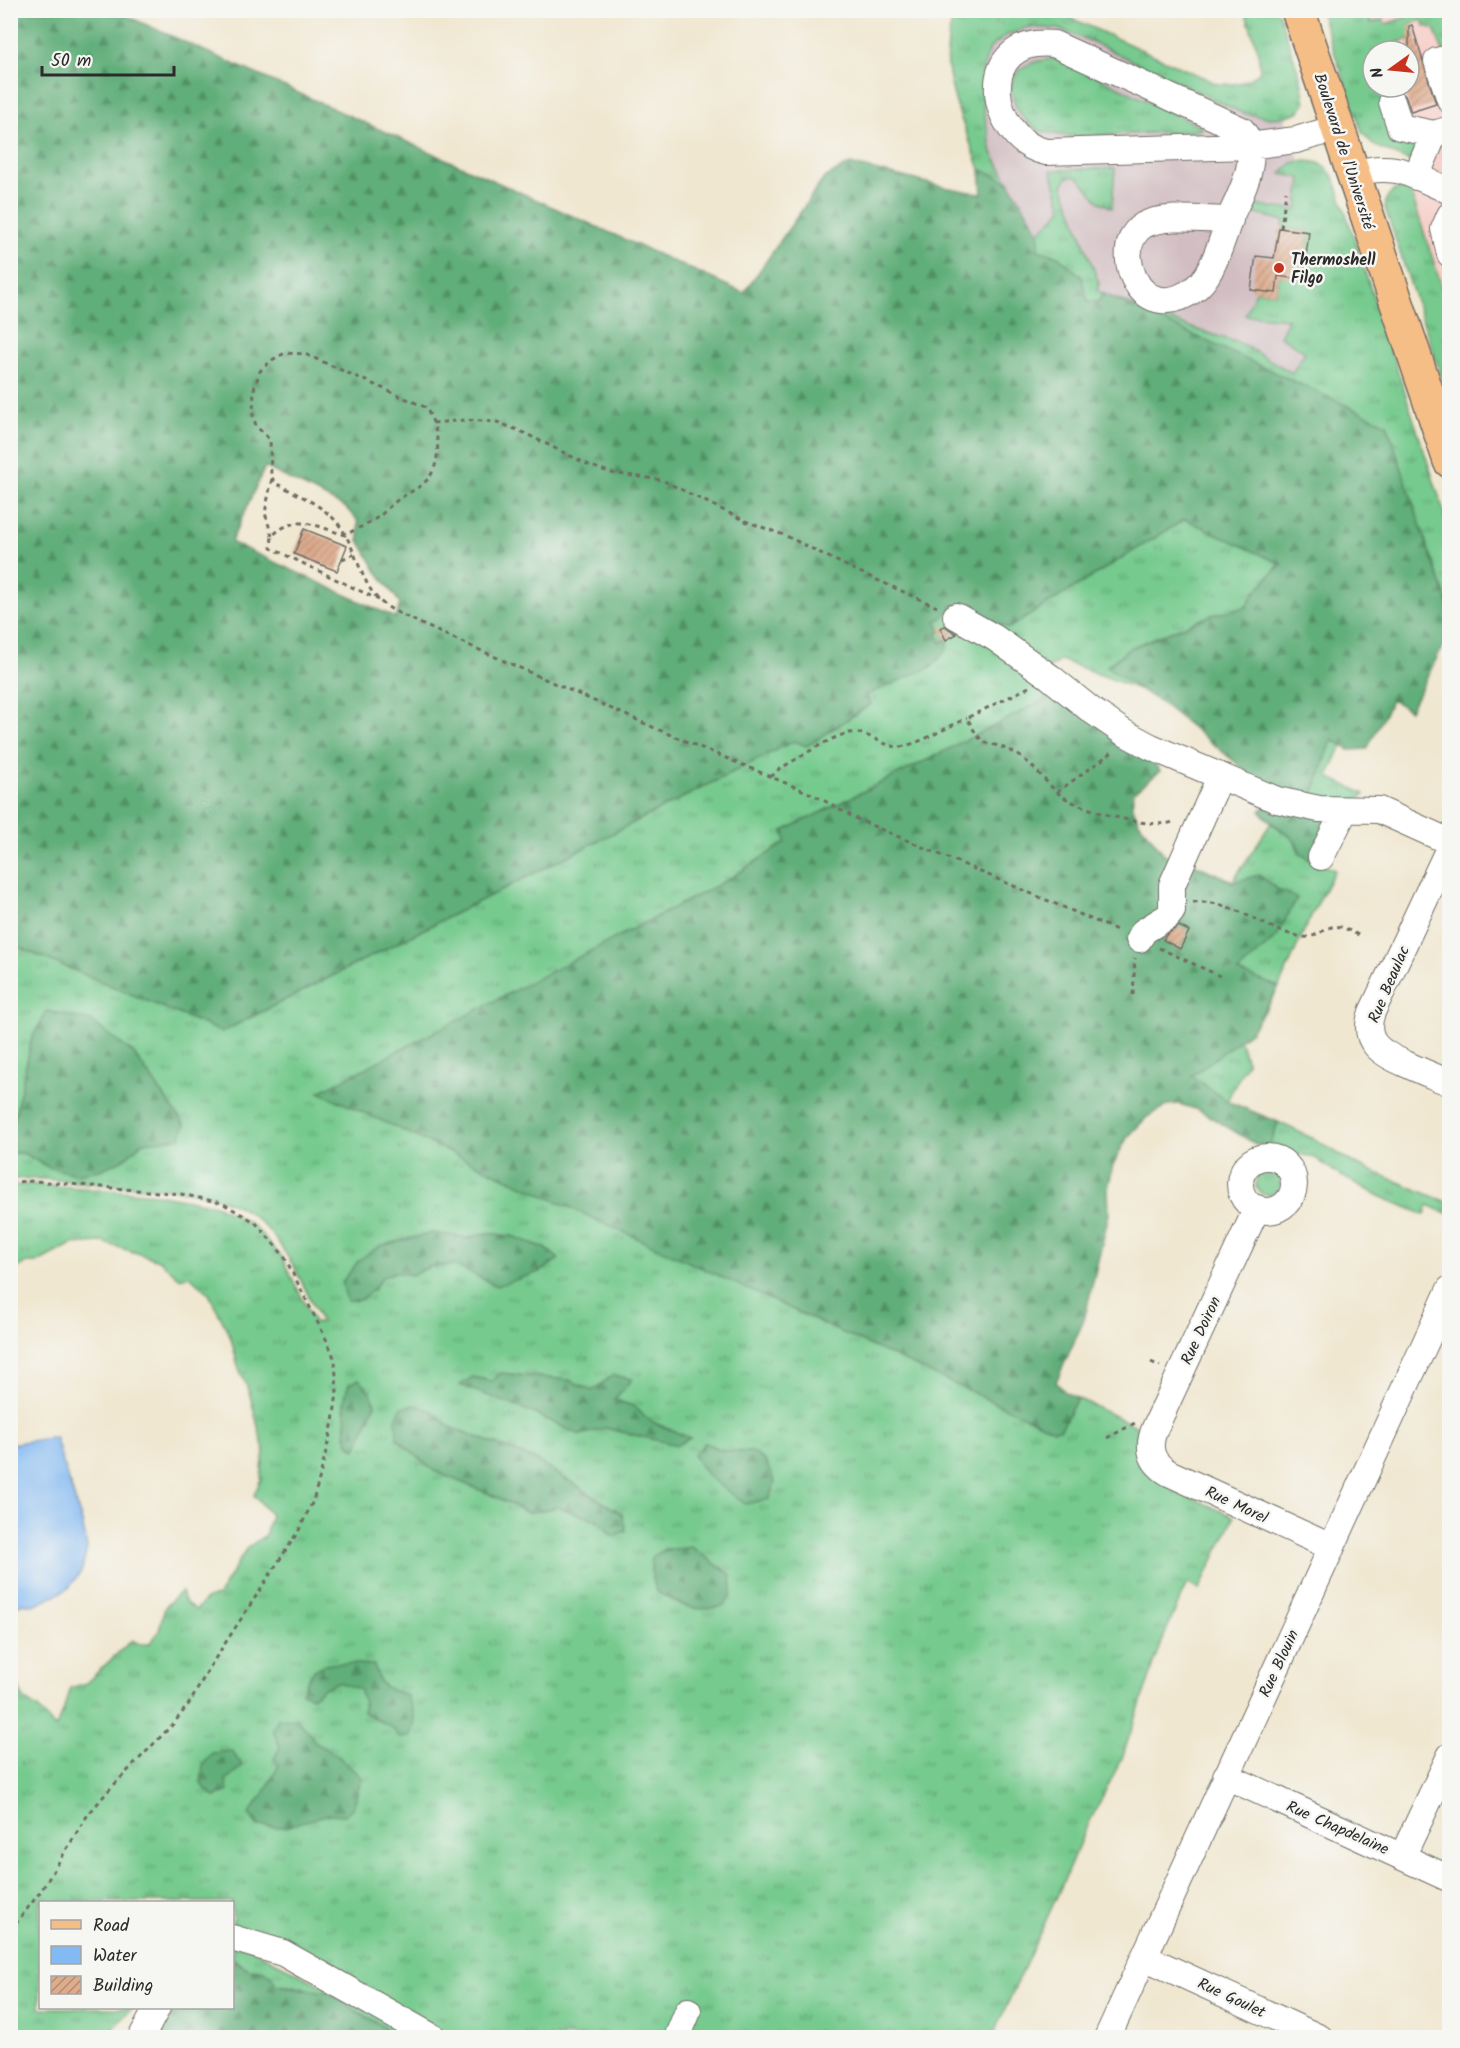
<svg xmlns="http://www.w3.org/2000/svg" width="1460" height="2048" font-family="Kalam,sans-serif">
<defs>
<pattern id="grass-tufts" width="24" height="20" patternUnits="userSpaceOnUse" patternTransform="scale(1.5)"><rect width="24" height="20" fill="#76ca8e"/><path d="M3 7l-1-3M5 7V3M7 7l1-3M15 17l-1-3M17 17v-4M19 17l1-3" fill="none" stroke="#61a474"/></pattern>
<pattern id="forest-firs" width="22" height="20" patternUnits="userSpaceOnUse" patternTransform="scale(1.5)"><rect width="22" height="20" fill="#60ae79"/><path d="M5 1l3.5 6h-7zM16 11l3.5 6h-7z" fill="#4f8e63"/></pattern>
<pattern id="building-hatch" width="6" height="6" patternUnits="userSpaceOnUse" patternTransform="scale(1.5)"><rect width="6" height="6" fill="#deab8c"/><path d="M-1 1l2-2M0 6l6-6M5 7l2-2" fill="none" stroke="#b48b73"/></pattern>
</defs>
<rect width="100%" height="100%" fill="#f6f6f2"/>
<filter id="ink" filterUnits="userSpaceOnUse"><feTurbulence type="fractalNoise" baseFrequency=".0167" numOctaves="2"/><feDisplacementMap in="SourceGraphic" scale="12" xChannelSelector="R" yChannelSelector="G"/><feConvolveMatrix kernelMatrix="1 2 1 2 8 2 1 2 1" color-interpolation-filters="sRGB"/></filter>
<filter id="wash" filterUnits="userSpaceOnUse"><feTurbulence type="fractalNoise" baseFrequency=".008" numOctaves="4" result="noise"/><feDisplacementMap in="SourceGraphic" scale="24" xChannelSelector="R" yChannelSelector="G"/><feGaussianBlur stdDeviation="1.35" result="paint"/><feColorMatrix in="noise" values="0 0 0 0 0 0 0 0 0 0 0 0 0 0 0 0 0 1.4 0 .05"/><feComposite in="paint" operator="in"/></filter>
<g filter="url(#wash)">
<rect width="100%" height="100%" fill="#f0e7d0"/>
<path fill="#f7d0ca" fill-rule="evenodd" d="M1339,11H1449V177L1388,153ZM1373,51H1409V87H1373Z
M1410,190L1422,192L1449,204V308Z"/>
<path fill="#d2bec2" d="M1028,27L1058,29L1091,41L1270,118L1284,117L1300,161L1387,424L1104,294L1038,250L1039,232L992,153L983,106L982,71L989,48L1007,35Z"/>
<path fill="url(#grass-tufts)" stroke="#507a5c" stroke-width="1.5" fill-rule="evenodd" d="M957,11H1055L1218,84C1235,85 1247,84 1260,71L1258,51L1245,11H1278L1301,80L1305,103L1298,112L1284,117L1270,118L1242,113L1091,41L1058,29L1028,27L1007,35L990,48L982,71L983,106L992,153L1009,182L980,169C963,121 931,60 957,11Z
M1320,11H1368L1371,23L1383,19L1385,24L1425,11H1448L1450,16L1449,50L1443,51L1434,29L1425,26L1422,20L1410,24L1416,37L1384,47L1385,51H1373V87H1396L1398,91L1395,136L1419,149L1409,161L1373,145L1362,132Z
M1055,59L1073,65L1203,128L1197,131C1169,132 1141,133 1113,135C1090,136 1067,138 1044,132C1021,125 999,88 1020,70C1030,61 1043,60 1055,59Z
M1300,161C1320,161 1325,163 1335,180L1449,527V606L1428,548L1097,302L1087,303L1038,250L1039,232L1062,209L1051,170L1115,168L1112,208L1098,201L1078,177H1067L1063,186L1099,283L1097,290L1104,294L1186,326L1242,344L1292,373L1305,352L1280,336L1288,319L1245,315L1256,291L1276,293L1278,276L1303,279L1309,232L1283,228L1284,221L1248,212L1251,205L1297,210L1301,178L1281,174L1292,163Z
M1398,189L1410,190L1449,308V399L1385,208C1386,197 1388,193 1398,189Z
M1185,519L1281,563L1255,592L1246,607L1212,615L1130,648L1107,666L1141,690L1061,660L1037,677L1120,741L1156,765L1160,771L1133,793L1132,806L1139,822L1163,853L1174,861H1187L1233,881L1271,823L1294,840L1300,854L1335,870C1324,891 1313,911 1303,933C1287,968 1271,1015 1239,1039L1247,1062L1227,1101L1192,1076L320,1092L1054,1430L1061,1428L1077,1398L1140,1428C1136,1441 1134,1457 1143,1468C1156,1484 1214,1507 1234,1517L1199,1590L1187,1583L1162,1641L1122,1758L1083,1835L1058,1894L994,2033L1002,2037H441L233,1930L232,1902H40V2008H132L105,2037H11V1686H18L24,1699L39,1709L55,1728C65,1713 64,1704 70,1688L86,1683L132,1640L139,1644H149L159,1631L165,1607L181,1591L186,1603L196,1610L207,1598L218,1596L246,1549L265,1535L271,1515L254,1495L261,1479L264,1450L248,1388L239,1370L231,1338L209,1294L190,1276L179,1278L159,1260L102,1242L85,1243L72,1244L36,1263H27L18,1267L11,1284V1186L31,1184L157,1194L216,1205L252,1224L281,1256L315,1324L321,1322C303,1285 287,1245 256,1218C217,1185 145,1188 97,1184C68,1181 40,1177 11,1179V1153H23L48,1167L124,1159L143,1142L159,1140L185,1125L133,1053L91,1021L32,1038L14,1122L11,1120V944L222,1032L794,741L807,746L871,704L866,695L933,666L947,640L941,643L936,634V621L953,605L1009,628ZM432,1233L467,1238L489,1233L515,1237L545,1248L454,1265L429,1267L412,1275L395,1272L382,1277L373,1290L352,1270L359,1260ZM613,1375L632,1379L613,1399L633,1406L652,1422L690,1438L677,1445L605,1428L580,1435L536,1414L473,1377L491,1381L569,1380L592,1391ZM343,1401L375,1405L345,1436L346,1424ZM434,1412L448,1426L534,1459L622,1514L612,1535L600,1521L556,1507L528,1513L492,1495ZM705,1443L724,1451L752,1452L694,1455ZM691,1547L731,1575L663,1549H681Z
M1333,738L1342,745L1328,777L1365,794L1350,804L1310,803Z
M1278,1122L1316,1140L1355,1164L1449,1203V1214L1428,1205L1425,1215L1381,1197L1338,1174L1315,1158L1291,1152L1277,1145H1270Z
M1256 1183a12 12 0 1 1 24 0a12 12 0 1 1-24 0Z
M232,1945L249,1948L421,2037H398L363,2014L302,1987L276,1985L264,1970L249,1969L233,1959Z"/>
<path fill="url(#forest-firs)" stroke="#466c52" stroke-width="1.5" fill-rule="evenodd" d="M10,11H116L744,293L824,178L850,164L944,187L982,194L980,169L1009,182L1039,232L1038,250L1058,256L1081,276L1088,302H1097L1104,294L1387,424L1428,548L1449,606V634L1410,710L1392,700L1367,749L1349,750L1332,739L1310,803L1331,821L1310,860C1296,852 1301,848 1293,839C1282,828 1269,823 1260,811L1276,795L1168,708L1107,667L1130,648L1212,615L1246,607L1255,592L1281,564L1185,519L1009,628L953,605L943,617L936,621L941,631L936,634L941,643L948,639L947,649L933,666L866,695L871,704L807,746L794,741L222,1032L11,944ZM265,467L345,507L358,521L359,540L376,570L400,603L396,618L231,542Z
M1056,694L1120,741L1156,765L1160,771L1133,793L1132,806L1139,822L1163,853L1174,861H1187L1233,882L1259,875L1279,890L1297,898L1276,937L1238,972L1279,987L1251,1031L1192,1076L1227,1101L1278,1122L1270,1145H1257L1199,1110L1179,1104L1168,1105L1147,1117L1127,1138L1113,1165L1108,1189L1109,1214L1084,1320L1056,1382L1065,1392L1077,1398L1061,1428L1054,1430L319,1092L729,879L786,842L783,831L933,757Z
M47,1011L91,1021L133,1053L185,1125L180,1138L143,1142L124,1159L100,1170L75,1174L48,1167L23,1153H11V1120L14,1121L32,1038Z
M432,1233L467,1238L489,1233L515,1237L545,1248L559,1259L539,1272L497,1286L454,1265L429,1267L412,1275L395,1272L382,1277L373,1290L360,1300L347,1301L342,1282L359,1260L380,1246Z
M501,1373L569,1380L592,1391L613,1375L632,1379L614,1400L633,1406L652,1422L690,1438L677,1445L605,1428L580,1435L536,1414L460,1385L473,1377L491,1381Z
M359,1379L371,1393L375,1405L356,1449C344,1442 347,1435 346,1423C345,1404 342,1404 349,1384Z
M416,1405L434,1412L448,1426L534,1459L622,1514L626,1531L612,1536L600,1521L556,1507L529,1513L492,1495L434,1471L397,1439L396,1419L402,1407Z
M705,1443L724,1451L752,1452L765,1461L775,1482L769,1499L745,1504L709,1477L693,1455Z
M691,1547L731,1575L732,1592L724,1606C694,1613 681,1606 656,1591L651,1571L652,1557C667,1546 673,1551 691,1547Z
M340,1663L374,1665C379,1687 385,1688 406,1695C413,1711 419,1720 410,1737L400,1738L392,1728L363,1712L364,1703L359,1689L338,1682L324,1688L312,1697L302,1692C311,1670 316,1664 340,1663Z
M278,1718L296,1719L307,1730L316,1743L337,1755L362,1778L353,1807L345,1815L329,1814L285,1827L258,1826L249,1814L265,1792L279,1765L274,1759L280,1747L273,1730Z
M232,1751L242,1766L226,1780L228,1791L215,1797L201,1784L203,1765L212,1753Z
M233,1959C238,1962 244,1968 249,1969C264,1975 268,1965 276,1985L327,1992L398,2037L159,2038L158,2027L167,2008H232Z"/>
<path fill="#84baf3" stroke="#58728f" stroke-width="1.5" d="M55,1437L82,1522L87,1548L82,1570L68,1589L34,1605L22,1603L12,1609L11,1613V1444Z"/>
<g id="blocks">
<path fill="url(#building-hatch)" d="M1412,25L1436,104L1411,112L1406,97L1396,87H1409V26Z
M1279,228L1309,232L1303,280L1278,276L1276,293L1251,290L1256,256L1274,258Z
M304,529L347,546L337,571L294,554Z
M945,626L949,629L957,634L946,640L940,628Z
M1179,926L1189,931L1180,949L1163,940L1166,935Z"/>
</g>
</g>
<g filter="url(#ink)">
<use href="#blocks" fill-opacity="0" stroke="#706d65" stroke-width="1.5"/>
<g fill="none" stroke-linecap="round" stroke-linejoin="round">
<g stroke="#706d65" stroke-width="28">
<path id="minor" d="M1450,58L1437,61L1450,100
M1392,102L1400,127L1434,134
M1353,174C1394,161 1412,175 1450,191
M1416,177L1434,134L1450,129
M1450,215L1444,229L1450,254
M1230,220C1205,220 1165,214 1144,225C1120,239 1127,278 1145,293C1166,310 1195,294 1207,275C1219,256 1224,231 1233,211C1244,187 1261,154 1242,130L1054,44C973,35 988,140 1046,152L1249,146L1296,140L1337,128
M956,616L995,638L1050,677L1091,710L1123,732L1151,747L1277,800L1319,809L1379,810L1450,842
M1450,846L1372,1012C1360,1045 1386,1055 1410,1066C1423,1072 1436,1077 1450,1083
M1321,857L1345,810
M1139,939L1144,931L1167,917L1172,911V885L1220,777
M1240 1184a27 27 0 1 1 54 0a27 27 0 1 1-54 0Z
M1257,1208L1155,1428C1147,1447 1150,1462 1169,1473L1331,1547
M1226,1776L1450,1879
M1402,1857L1450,1756
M232,1938L283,1953L434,2038
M1144,1957L1320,2038
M141,2038L157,2008
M677,2038L688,2011
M1107,2038L1450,1289"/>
</g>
<g stroke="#706d65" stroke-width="36">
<path id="major" d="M1298,10L1450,461"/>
</g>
<path stroke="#706d65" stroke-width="3" stroke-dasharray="4.5 4.5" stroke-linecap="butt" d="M1281,228L1286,191
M433,423L465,420L497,422L520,431L591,466L612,473L662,480L745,521L784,535L855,570L937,607
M272,536L265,513L272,478
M342,559L354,554
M379,600L271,548L272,536C297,512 317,527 345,535C356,529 368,524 378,517C384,513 389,506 395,502C405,494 417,490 426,481C444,463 439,426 425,407L305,354L285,353L272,360L260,371L254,389L253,415L256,426L270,440L271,476L275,483C295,493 318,503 334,519C355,540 358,579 379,600C389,610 406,616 419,623L657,729L814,795L857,819L1119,931
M1029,687L967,718C972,726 976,736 983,741C988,745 995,744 1001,747C1007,749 1015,753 1021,757C1038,769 1048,787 1065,798C1087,811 1154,831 1176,821
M771,777L779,769C798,759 829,737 849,733C866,730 882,746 898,747C913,747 952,725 967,718
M1057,792L1114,751
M1193,902C1234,899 1264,931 1303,937C1319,939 1326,923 1341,927C1348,929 1356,934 1362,937
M1159,948L1220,976
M1133,995L1135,958
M10,1182L35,1181L181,1194L222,1203L255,1222L284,1256L328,1343L335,1360L337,1393L333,1422L321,1472L313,1501L299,1530L209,1668L191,1701L174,1723L108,1791L87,1816L41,1891L10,1931
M1151,1362L1160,1366
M1107,1438L1135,1423"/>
<use href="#minor" stroke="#fff" stroke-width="26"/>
<use href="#major" stroke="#f6be87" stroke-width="33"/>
</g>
</g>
<circle fill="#c8321e" stroke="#f6f6f2" stroke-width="2" cx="1279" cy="268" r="6"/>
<g text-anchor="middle" stroke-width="5" stroke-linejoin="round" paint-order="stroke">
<g font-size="16" fill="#2b2b2b" stroke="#f6f6f2">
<text transform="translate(1345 151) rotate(72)" y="6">Boulevard de l'Université</text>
<text transform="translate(1388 984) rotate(-67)" y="6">Rue Beaulac</text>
<text transform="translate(1200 1330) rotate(-65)" y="6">Rue Doiron</text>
<text transform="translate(1237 1504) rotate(25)" y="6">Rue Morel</text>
<text transform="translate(1278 1663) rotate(-65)" y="6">Rue Blouin</text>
<text transform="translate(1338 1827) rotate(24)" y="6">Rue Chapdelaine</text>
<text transform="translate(1232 1997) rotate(25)" y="6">Rue Goulet</text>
</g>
<g font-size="16" font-weight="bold" fill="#2b2b2b" stroke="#f6f6f2" text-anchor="start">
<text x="1291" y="265">Thermoshell<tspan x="1291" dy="18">Filgo</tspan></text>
</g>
</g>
<rect width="1460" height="2048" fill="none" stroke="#f6f6f2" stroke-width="36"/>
<rect x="39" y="1901" width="195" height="108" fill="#f6f6f2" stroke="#a5a5a2" stroke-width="1.5"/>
<rect x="51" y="1920" width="30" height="9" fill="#f6be87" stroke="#a5a5a2" stroke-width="1.5"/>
<text x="93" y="1931" font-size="18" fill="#2b2b2b">Road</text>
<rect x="51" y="1946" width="30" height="18" fill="#84baf3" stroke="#a5a5a2" stroke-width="1.5"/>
<text x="93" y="1961" font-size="18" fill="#2b2b2b">Water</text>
<rect x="51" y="1976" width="30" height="18" fill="url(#building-hatch)" stroke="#a5a5a2" stroke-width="1.5"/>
<text x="93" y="1991" font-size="18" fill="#2b2b2b">Building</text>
<g transform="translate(1391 69) rotate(255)"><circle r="28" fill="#f6f6f2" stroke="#a5a5a2" stroke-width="1.5"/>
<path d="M0-4.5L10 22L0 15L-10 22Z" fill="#c8321e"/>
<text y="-9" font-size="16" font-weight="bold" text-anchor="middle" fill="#2b2b2b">N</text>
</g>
<path d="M42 66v9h132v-9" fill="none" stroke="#2b2b2b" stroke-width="3"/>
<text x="51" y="66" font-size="18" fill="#2b2b2b" stroke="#f6f6f2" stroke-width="4.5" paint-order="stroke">50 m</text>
</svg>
